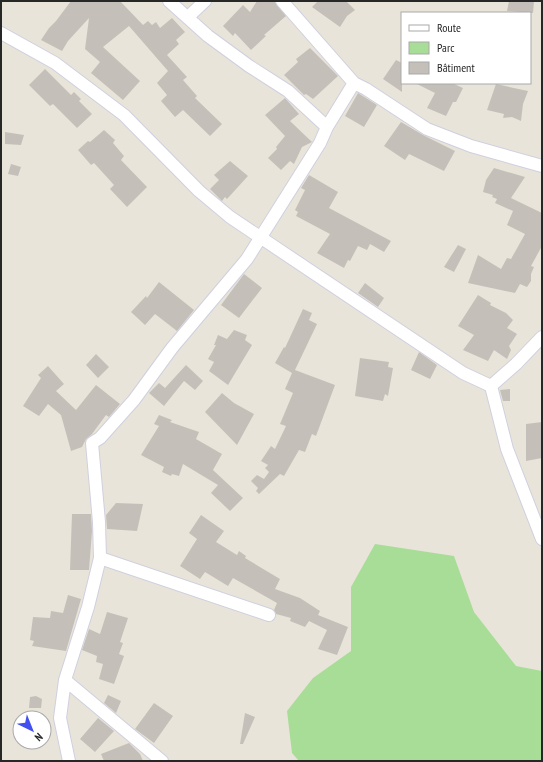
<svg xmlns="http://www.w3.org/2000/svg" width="543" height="762" font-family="'PT Sans Narrow',sans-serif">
<rect width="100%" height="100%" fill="#e9e4d9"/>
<path fill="#a8dd98" d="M375,544L454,556L474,612L516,666L542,671V761H299L292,753L287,711L313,678L351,651V587Z"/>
<path fill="#c4c0b9" d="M71,1H120L143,25L148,21L152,25L156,22L160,28L172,18L185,32L176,40L179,44L167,55L187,77L183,80L197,96L195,98L222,124L210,136L183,110L175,117L161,101L167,95L157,83L168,71L129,26L103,47L140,81L123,100L91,73L100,62L85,49L89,18L68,41L62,51L41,40L49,28L56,21Z
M257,1H274L286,16L264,35L266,36L251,50L235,33L233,36L223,26L243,5L250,12Z
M318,1H346L355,10L347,16L340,27L312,7Z
M509,1H534L533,13L507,11Z
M310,48L338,76L313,99L306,94L304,95L284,75L298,62L296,59Z
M396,60L402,63V92L383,79Z
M45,69L71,95L74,92L81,99L79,101L92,114L77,128L53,104L50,106L29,85Z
M415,83H452L463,88L456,102H453L446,116L427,108L435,93Z
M496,84L528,91L523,104L521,121L512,117L503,118L504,114L487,110Z
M358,93L377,105L364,127L345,116Z
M285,98L299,114L290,121L312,142L302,147L294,164L290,161L281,170L268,158L277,149L276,147L285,136L265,115Z
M401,122L423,135L455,151L444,171L409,154L405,160L384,146Z
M104,130L115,140L113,143L124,156L121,160L147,187L127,207L110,189L114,185L94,163L91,165L78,150L88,141L90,142Z
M5,132L24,135L21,145L5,144Z
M230,161L248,176L227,199L225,197L222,201L210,189L219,180L214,175Z
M11,164L21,167L18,176L8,174Z
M494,168L525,177L511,198L542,213V246L531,266L534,267L531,274V281L527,287L520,284L515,293L468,283L478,255L501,269L507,258L511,259L525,234L507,225L513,211L495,203L497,199L492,197L493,195L483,192L486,180Z
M309,175L338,192L329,208L391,241L384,252L370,244L367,250L358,246L350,261L348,260L344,268L317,253L330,234L296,216L298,212L295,210L305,190L301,188Z
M458,245L466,249L454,272L444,267Z
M244,274L262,288L239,318L221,305Z
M159,282L194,310L177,331L155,314L145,325L131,312L146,296L147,298Z
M365,283L384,298L378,307L358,293Z
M478,295L491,303L490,305L506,313L513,320L507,328L517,334L509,346L511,350L507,359L494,350L488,361L463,350L474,335L458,326Z
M303,309L312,313L309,320L317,324L295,370L335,385L316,436L312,434L305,452L299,450L284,476L280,474L259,494L256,491L258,488L251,481L257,475L264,479L269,472L265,468L268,465L261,461L271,446L275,449L286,426L280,424L293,393L285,389L292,373L275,363L284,347L285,348Z
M234,330L247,335L245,340L252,345L228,385L209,371L214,362L208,359L216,345H214L218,335L227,339Z
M419,352L437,365L430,379L411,370Z
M96,354L109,367L98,378L86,365Z
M360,358L389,362L388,367L393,368L388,396L385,394L383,401L355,396Z
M186,365L203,381L195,390L184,381L164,406L149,393L159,383L165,388Z
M48,366L64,384L56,391L76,410L96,385L120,404L109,417L106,415L92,434L86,439L82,447L71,451L61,415L48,404L39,416L23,406L41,378L38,375Z
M510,389V401H503L500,390Z
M222,393L234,403L254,414L237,445L205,412Z
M159,415L172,420L170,422L199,432L196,439L222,454L213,470L243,498L230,511L211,493L218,485L183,464L179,476L172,474L171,476L162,472L164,467L141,455L159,426L154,424Z
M542,422V458L526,461V424Z
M116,503L143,504L137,531L107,529L106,515Z
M72,514H91L92,531L89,570H70Z
M201,515L224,531L216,542L237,555L239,551L246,556L245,558L280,579L275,589L300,598L320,611L318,615L348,627L337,655L318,649L327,630L309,621L305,627L290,621L291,618L276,614L274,610L277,603L233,578L228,586L205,572L200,579L180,566L197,539L189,533Z
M68,595L81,599L66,651L32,646L34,641L30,640L33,617L50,618L51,611L63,613Z
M107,612L128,618L120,642L123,643L119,654L124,656L114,684L99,679L103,664L96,662L97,656L82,650L89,629L100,634Z
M108,695L121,701L116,713L104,703Z
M36,696L42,699L41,708H29L30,697Z
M154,703L173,716L154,743L135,729Z
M245,713L255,717L243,744H240Z
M98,718L114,731L95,752L80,739Z
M129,743L140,754L143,761H104L101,754Z"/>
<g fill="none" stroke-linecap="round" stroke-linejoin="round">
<g stroke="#cfd0df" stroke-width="14">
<path id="street" d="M169,1L208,36L249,66L288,91L327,127
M282,1L354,83L366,89L427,129L471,146L542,166
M188,17L205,1
M1,33L55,63L124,115L199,191L230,217L463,373L491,386L516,364L542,337
M491,386L507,449L542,539
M100,558L269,615
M65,680L162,761
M69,761L60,718L65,680L88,607L100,558L99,522L92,443L100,438L134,400L172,348L247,259L320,143L327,127L354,83"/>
</g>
<use href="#street" stroke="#fff" stroke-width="12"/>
</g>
<rect width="543" height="762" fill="none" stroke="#272727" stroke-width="4"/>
<rect x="401" y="12" width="130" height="72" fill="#ffffff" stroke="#a9a9a9"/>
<rect x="409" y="25" width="20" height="6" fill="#ffffff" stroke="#a9a9a9"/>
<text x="437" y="32" font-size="12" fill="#272727">Route</text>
<rect x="409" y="42" width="20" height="12" fill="#a8dd98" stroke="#a9a9a9"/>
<text x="437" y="52" font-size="12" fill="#272727">Parc</text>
<rect x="409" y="62" width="20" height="12" fill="#c4c0b9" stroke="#a9a9a9"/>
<text x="437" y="72" font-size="12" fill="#272727">Bâtiment</text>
<g transform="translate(32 730) rotate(137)"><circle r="19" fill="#ffffff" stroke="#a9a9a9"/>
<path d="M0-3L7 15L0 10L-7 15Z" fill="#4150ee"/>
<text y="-6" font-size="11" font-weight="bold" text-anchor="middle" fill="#272727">N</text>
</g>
</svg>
